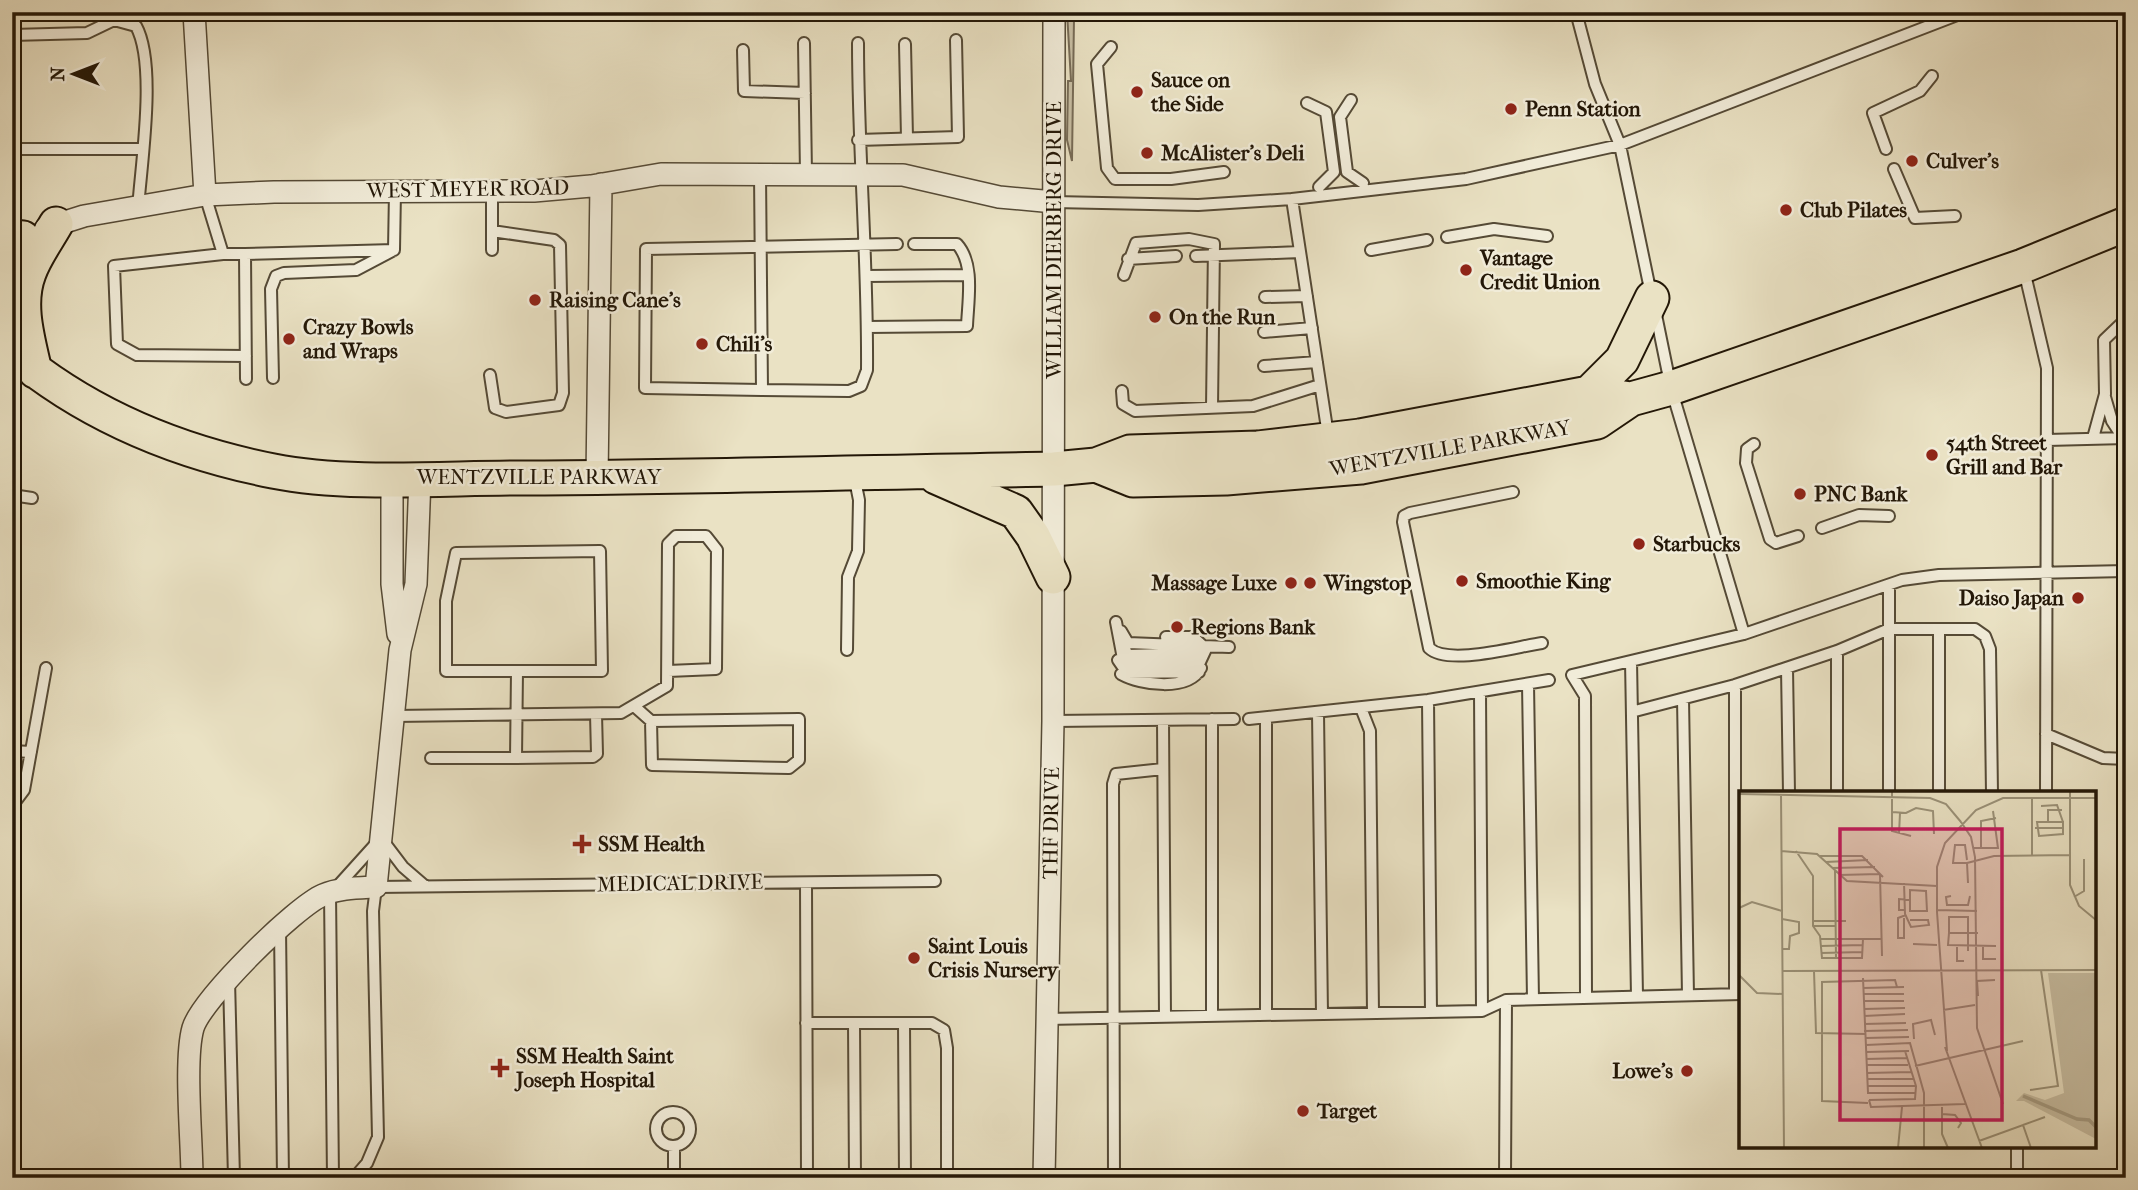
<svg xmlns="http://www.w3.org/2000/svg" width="2138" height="1190" font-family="'IM FELL French Canon',serif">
<rect width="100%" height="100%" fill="#eae2c4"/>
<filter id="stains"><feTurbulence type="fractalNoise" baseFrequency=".00286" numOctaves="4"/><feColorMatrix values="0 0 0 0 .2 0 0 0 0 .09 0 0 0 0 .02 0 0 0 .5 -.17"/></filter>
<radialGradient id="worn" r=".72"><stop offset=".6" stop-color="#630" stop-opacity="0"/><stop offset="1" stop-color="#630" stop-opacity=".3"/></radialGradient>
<path fill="#c8bfa4" stroke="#766b56" stroke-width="2" d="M1067,12H1073L1074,18L1072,161L1067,140L1068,81H1071Z"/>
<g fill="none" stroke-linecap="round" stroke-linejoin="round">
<g stroke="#554a36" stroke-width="14">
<path id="lane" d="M1576,12L1595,84L1620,145L1651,294
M12,35L87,33L114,20L136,26C157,64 141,164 138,209
M804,43L806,174
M905,44L907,138
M1111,47L1097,64L1107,168L1115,179H1171L1224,172
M743,50L744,91L805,93
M1351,100L1340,117L1347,172L1363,183
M1307,103L1326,112L1334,172L1319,187
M858,140L958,137L956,40
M12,149H142
M1886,149L1873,113L1920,91L1932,76
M1894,169L1915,218L1955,216
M760,174L762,390L849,391L861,386L867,370C868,260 858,152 858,43
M492,191V250
M205,195L223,254H245
M1292,199L1328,435
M1054,202L1198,205L1292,199L1466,179L1620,145L1965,12
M1447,237L1494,229L1547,236
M394,250L395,191
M1371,250L1427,240
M223,254L114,266L117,344L137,355L246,356
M1196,256L1300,252
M1128,259L1176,256
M2024,270L2047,368L2046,793
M1124,275L1136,243L1189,239L1214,244L1212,408
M866,276L968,275
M1265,297L1307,296
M1655,310L1671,388L1744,634
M867,327L967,326C968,300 975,264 957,244H914
M1264,332L1312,328
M1264,366L1317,362
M490,375L495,408L506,412L559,405L563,393L560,245L554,240L492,231
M273,378L271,289L276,276L284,273L356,270L392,251
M246,379L245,254L394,250
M762,390L645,388L646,249L897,244
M1122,391L1123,404L1135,411L1253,406L1320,385
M2105,397L2112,421L2123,438
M2093,438L2105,394L2104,340L2126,319
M2047,440L2126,438
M1754,444L1747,449L1746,463L1770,539L1776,543L1798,536
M1513,492L1410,513L1404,516L1403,522L1429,648C1448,666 1515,647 1542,643
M12,495L32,498
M1822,528L1859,515L1889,516
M1116,622L1124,664L1200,662L1206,649
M1939,629V793
M1121,631L1128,643L1229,647
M1166,637H1193L1203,646
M1124,645L1127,655L1202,653L1206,649
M847,650L848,577L858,551L859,500L854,475
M1837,651V793
M1118,660L1127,673L1199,672
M1631,661L1637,996
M1787,668L1789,793
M517,671H446V601L456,553L600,551L602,671H517L516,758L593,757L597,754L596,714
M1121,674C1141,685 1188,692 1201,668
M1528,684L1533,999
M1480,692L1482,1011
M1683,699L1688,995
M1428,700L1431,1012
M634,706L651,721L652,765L789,768L799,760V719L651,721
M1361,708L1370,731L1373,1013
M1635,711L1735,685L1837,651L1889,629H1975L1985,636L1990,649L1992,793
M1318,713L1322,1014
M394,716L621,713L667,686L668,544L676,536H706L717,550L716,669L668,671
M1212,719V1016
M1249,719L1428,700L1549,680
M1266,719V1015
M1163,720L1165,1017
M1053,721L1234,719
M2046,734L2103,758L2126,759
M12,751L31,752
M431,758H516
M1889,793V585
M12,806L24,790L46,668
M806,883L807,1178
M335,889L381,838L403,867L425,886
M330,893L333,1178
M280,929L283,1178
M229,980L234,1178
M1735,994V685
M1586,998L1585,696L1572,675L1744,634L1902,580L1939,575L2126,571
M1046,1019L1482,1011L1506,1000L1741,994
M806,1023H932L944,1030L947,1048V1178
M854,1023L855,1178
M904,1023L905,1178
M656 1129a17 17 0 1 1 34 0a17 17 0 1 1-34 0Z
M2017,1146V1178
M354,1178L367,1163L378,1137L373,911L376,887L935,881
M674,1178V1147
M1114,1178L1113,784L1116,774L1163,769
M1505,1178L1506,1000"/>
</g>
<g stroke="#554a36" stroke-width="24">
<path id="street" d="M194,12L205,195
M46,228L84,216L205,195L274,192L534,191L591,186L661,174L903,175L999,197L1054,202
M597,478L601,184
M392,479V584L398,634
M192,1178C192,1141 184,1060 193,1028C202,999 295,907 323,895C339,888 358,888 376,887L400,650L416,584L420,478
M1044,1178L1053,721L1054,12"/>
</g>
<g stroke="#231707" stroke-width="37">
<path id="primary" d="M12,237L23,238
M12,352C87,415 177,452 273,471C349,486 443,478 521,478C698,477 876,472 1054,469L1096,465L1130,452L1258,448L1360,436L1589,393L1631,399
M35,371C28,340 17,304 29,273C35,256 47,240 56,224
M1589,393L1622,360L1652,298
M1096,465L1133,480L1226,478L1361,467L1597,422L1631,399L1671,388L2023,266L2126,224
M936,477L1016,512L1033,536L1053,577"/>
</g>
<use href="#lane" stroke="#f1ecd9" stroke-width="10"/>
<use href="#street" stroke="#f1ecd9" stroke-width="21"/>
<use href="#primary" stroke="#eae2c4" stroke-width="33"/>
</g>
<g fill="#8f2418" stroke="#f1ecd9" stroke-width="2.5">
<circle cx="1137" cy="92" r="7"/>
<circle cx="1511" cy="109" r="7"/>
<circle cx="1147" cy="153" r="7"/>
<circle cx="1912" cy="161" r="7"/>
<circle cx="1786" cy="210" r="7"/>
<circle cx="1466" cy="270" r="7"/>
<circle cx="535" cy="300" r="7"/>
<circle cx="1155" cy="317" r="7"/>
<circle cx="289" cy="339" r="7"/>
<circle cx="702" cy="344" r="7"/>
<circle cx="1932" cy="455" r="7"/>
<circle cx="1800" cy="494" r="7"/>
<circle cx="1639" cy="544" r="7"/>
<circle cx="1462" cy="581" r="7"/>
<circle cx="1291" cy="583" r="7"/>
<circle cx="1310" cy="583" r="7"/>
<circle cx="2078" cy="598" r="7"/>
<circle cx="1177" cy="627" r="7"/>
<path d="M578.5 833.5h7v7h7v7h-7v7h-7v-7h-7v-7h7z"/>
<circle cx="914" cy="958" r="7"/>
<path d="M496.5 1057.5h7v7h7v7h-7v7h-7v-7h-7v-7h7z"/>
<circle cx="1687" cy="1071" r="7"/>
<circle cx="1303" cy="1111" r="7"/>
</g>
<g text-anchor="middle" stroke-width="5" stroke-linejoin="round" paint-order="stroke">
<g font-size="21" font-weight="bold" fill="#231707" stroke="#f1ecd9" text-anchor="start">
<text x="1151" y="87">Sauce on<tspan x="1151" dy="24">the Side</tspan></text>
<text x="1525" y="116">Penn Station</text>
<text x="1161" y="160">McAlister's Deli</text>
<text x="1926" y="168">Culver's</text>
<text x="1800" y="217">Club Pilates</text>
<text x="1480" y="265">Vantage<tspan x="1480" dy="24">Credit Union</tspan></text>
<text x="549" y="307">Raising Cane's</text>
<text x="1169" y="324">On the Run</text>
<text x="303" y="334">Crazy Bowls<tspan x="303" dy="24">and Wraps</tspan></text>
<text x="716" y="351">Chili's</text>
<text x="1946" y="450">54th Street<tspan x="1946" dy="24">Grill and Bar</tspan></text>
<text x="1814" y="501">PNC Bank</text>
<text x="1653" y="551">Starbucks</text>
<text x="1476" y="588">Smoothie King</text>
<text x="1277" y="590" text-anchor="end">Massage Luxe</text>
<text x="1324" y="590">Wingstop</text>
<text x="2064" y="605" text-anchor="end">Daiso Japan</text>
<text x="1191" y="634">Regions Bank</text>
<text x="598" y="851">SSM Health</text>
<text x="928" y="953">Saint Louis<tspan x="928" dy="24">Crisis Nursery</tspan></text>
<text x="516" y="1063">SSM Health Saint<tspan x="516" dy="24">Joseph Hospital</tspan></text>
<text x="1673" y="1078" text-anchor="end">Lowe's</text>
<text x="1317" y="1118">Target</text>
</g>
<g font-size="21" fill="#231707" stroke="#f1ecd9">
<text transform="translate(468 189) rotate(-1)" y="7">WEST MEYER ROAD</text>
<text transform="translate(1054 240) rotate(-90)" y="7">WILLIAM DIERBERG DRIVE</text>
<text transform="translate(1450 448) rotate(-10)" y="7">WENTZVILLE PARKWAY</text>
<text x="539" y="484">WENTZVILLE PARKWAY</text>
<text transform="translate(1051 823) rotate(-89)" y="7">THF DRIVE</text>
<text transform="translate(680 883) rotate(-1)" y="7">MEDICAL DRIVE</text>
</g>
</g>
<g transform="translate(1739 791)">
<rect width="357" height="357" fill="#eae2c4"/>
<path d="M309,182H357V348L285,310H277L285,302L306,309L325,302Z" fill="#c8bfa4"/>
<path fill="none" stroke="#a69d84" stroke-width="3.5" d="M284,305L338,328L350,329L357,336"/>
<path fill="none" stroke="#9a9178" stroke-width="2" d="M153,0V40L172,45M331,0V94L340,115L357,129M0,3L191,7L207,13L222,31M42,3L45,357M293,6V64M302,15L318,14L324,31M153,21L167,22L177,17L194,20L195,43M222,31L232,46L236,66L238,237L264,313M298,31H324V43L300,45ZM309,31V19H323M296,37H325M160,43L161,22M234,57H259L254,20M242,58V30L257,27M42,60L78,63L108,90L198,95M57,60L74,85V135L81,145L83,167H123L124,148M81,65H123L144,86M87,71L129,69M213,72H228L229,92M214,72L216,54H226L228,69M228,72L255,65L331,64M93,77L136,76M96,80L97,167M141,83L143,165M100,84L141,83M165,92L166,123L172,136L190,134L189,129H171M212,105L207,106L208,114H229L231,105M335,106L345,100V68M0,117L13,111L43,120M166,119H160V108L171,109V120H188L187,100L171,99V109M198,119L238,120M165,127V147H159V127L167,124M43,128L60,131V142L51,145L50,158H43M74,130H107M74,135H97M210,142V126H229V160M239,142H210L209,154L257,155M82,148H143M174,153L198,154M82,155L124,154M244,155V168H257M218,156V170H225M82,162L124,161M44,180L357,179M75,180L77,242L127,243M0,184L18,202L44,203M124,187L129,302H177M124,197L165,196M125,203H165M239,205L238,190L256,189M125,210H165M125,218L166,217M204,219L236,214M125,225L166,223M125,233L167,232M125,240L169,239M127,247L170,246M175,248L174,233L192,229L196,244M127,254L171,252L185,302V357M206,256L243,357M208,260L198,121V76L206,52L237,19L264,7H357M127,261L170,260M127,268L168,267M128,274H169M176,275L284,250M128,282L172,281M128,288H174M128,295H177M291,299L319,295L302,179M130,309L132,316L226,313M130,309L176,308L177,295L166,260M129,312L83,310V191L156,189L158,196M203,316V343L209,357M203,323L216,324L222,332L219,337M284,334L306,326M240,350L284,334L292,357M159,357L163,316"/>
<path fill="#c2185b" fill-opacity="0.15" stroke="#c2185b" stroke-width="3.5" d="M101,38H263V329H101Z"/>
<rect width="357" height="357" fill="none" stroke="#231707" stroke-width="3.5"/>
</g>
<rect width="2138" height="1190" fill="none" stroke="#eae2c4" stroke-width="42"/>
<rect x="14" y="14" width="2110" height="1162" fill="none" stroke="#231707" stroke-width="3.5"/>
<rect x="21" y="21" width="2096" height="1148" fill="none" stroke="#231707" stroke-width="2"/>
<g transform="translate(74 74) rotate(270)" stroke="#f1ecd9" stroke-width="5" paint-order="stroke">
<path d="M0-5L12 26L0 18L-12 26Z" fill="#231707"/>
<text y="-10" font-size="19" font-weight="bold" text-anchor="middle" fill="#231707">N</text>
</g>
<rect width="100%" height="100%" filter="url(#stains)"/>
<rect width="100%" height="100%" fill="url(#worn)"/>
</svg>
